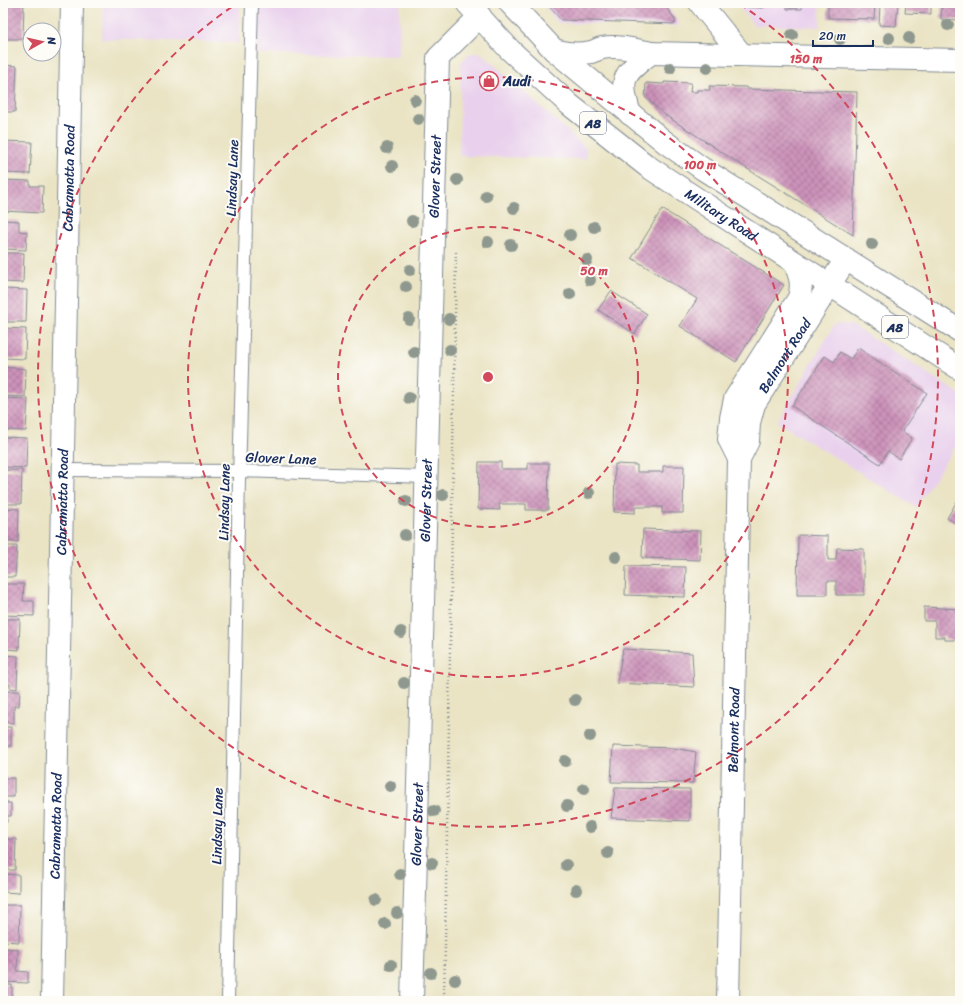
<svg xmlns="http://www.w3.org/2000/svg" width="963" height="1004" font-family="Sriracha,sans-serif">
<defs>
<pattern id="building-cross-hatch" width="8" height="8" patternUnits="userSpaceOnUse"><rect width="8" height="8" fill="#cd93ba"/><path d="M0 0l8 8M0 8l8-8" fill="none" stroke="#a6789a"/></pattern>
</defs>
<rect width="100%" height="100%" fill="#fdfcf7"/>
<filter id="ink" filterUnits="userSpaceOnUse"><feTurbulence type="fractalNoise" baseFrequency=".025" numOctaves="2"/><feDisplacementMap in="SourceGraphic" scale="8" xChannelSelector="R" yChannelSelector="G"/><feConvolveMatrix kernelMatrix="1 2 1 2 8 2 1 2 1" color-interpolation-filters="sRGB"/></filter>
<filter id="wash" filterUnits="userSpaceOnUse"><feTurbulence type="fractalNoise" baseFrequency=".012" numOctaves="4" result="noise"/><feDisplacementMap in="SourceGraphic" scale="16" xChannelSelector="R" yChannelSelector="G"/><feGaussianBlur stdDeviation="0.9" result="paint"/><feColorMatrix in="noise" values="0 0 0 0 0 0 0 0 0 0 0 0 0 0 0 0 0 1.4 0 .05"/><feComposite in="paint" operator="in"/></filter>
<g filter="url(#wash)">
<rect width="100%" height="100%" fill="#eae4c5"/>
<path fill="#e9d1ed" d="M103,3H240L239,43L102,39Z
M258,3H400L399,56L257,54Z
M542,3H665L678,21V26L558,23Z
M736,3H820V27L754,25Z
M472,53H480L488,59L586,148V159L459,156L461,63L466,57Z
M835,324L851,325L960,394V446L957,444L916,507L777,422Z"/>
<g id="blocks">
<path fill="url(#building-cross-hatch)" d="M3,3H24L23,39H3Z
M546,3H663L675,19V24L561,20Z
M747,3H764L763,8L747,7Z
M766,3H802V9H787V5L766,4Z
M828,3H875L874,19L828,18Z
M880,3H898L896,26L879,25Z
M906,3H931V14L905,13Z
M942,3H960V20L941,19Z
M3,65L17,66L15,112H3Z
M664,82L691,83L690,92H697V90H710L709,86L746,87L747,89L857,92L853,235L746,168L665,115L645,97L646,83L664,84Z
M3,141L32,142L30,174L3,173Z
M3,180L30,181V186H43L42,213L3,211Z
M662,209L784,285L736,362L680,326L697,299L632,258Z
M3,220L19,221V231L27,232L26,250L3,249Z
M3,253H24L23,283L3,282Z
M3,289L27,290L26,322H3Z
M611,291L647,314L635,334L598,310Z
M3,328L26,329L25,359L3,358Z
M858,348L927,393L902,431L912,438L899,459L888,451L880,464L792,406L825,356L834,362L840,352L851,359Z
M3,367L26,369L25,397L3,396Z
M3,398L28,399L26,431L3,430Z
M3,437L27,438L26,468L3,467Z
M479,462H501V469H528V463H549L548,510H526V504H499L500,510L478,509Z
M615,464L637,465V472H663V466H684L683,513H662V507H635V513L614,512Z
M3,470H22L21,504H3Z
M960,496V526L947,518Z
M3,508L19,509L18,542L3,541Z
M643,529L701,531L700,560L642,558Z
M798,535L828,536V560H836L837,548L864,549V595H836V581H827V595H797Z
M3,546H17L15,577H3Z
M626,566L686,567L685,597L625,595Z
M3,584H24L23,601H34V616L3,615Z
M924,607L960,609V640H945V637H935V621H924Z
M3,619H20L19,650L3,649Z
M623,649L692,653L694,687L617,683Z
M3,655L18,656L17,689L10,688V684H3Z
M3,691H20L19,706H14V723L3,722Z
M3,727H11V746H5V758H3Z
M613,746L674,748L696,752L693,783L611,782Z
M3,778H14V797H3Z
M615,788L690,789V821L611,818Z
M3,801H7V803H11V816H6L7,822L3,826Z
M3,839H16L15,870H3Z
M3,874L19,875V893L3,892Z
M3,905H20L19,942L3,941Z
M3,948L18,949L17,971L28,972V983L3,982Z
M3,985H12V1001H3Z"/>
</g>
</g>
<g filter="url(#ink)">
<use href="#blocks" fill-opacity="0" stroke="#828a92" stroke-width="1"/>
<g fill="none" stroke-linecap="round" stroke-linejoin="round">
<g stroke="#828a92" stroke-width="14">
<path id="service" d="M62,470L239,471L427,477
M228,1001L239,479L252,3"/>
</g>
<g stroke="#828a92" stroke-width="24">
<g id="minor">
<path d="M700,3L742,55"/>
<path d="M554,50C567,54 577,55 591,52C595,51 598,49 602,48C619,45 635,50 651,53L960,60"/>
<path d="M630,114C619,79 622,75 651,53"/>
<path id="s1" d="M52,1001L72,3"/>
<path id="s2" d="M412,1001L438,58L480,16"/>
</g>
</g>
<g stroke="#828a92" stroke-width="24">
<g id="tertiary">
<path id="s3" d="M739,459L748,441L749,423L754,404L846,259"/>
<path id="s4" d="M728,1001L739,459L729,439L731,418L735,399L799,298C803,283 800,277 795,263"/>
</g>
</g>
<g stroke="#828a92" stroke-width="24">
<g id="trunk">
<path id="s5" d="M467,3L510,50L570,105L647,166L720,214L960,369"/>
<path d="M510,3L554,50L637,119L665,142L703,169L960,331"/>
</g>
</g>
<path stroke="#828a92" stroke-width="2.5" stroke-dasharray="1 3" stroke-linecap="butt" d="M444,1001L449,719L456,252"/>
<use href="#service" stroke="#fff" stroke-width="12"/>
<use href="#minor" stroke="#fff" stroke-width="22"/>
<use href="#tertiary" stroke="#fff" stroke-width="22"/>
<use href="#trunk" stroke="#fff" stroke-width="22"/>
</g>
<g fill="#8e988e">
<circle cx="948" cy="25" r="6"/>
<circle cx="792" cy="35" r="6"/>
<circle cx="889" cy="38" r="6"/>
<circle cx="909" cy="38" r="6"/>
<circle cx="840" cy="39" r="6"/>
<circle cx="670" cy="68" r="6"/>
<circle cx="707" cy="68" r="6"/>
<circle cx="415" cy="100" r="6"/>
<circle cx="418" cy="119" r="6"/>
<circle cx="387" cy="148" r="6"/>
<circle cx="392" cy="166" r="6"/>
<circle cx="457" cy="180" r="6"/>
<circle cx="486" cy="196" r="6"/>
<circle cx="514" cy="208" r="6"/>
<circle cx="412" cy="221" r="6"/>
<circle cx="594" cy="227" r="6"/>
<circle cx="570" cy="235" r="6"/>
<circle cx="488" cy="242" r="6"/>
<circle cx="872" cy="244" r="6"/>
<circle cx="511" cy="245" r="6"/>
<circle cx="587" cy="260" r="6"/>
<circle cx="410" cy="270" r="6"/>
<circle cx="590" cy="280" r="6"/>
<circle cx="406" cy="287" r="6"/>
<circle cx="570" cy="294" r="6"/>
<circle cx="409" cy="319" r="6"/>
<circle cx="449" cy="319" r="6"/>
<circle cx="450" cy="350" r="6"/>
<circle cx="414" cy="352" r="6"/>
<circle cx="409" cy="398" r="6"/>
<circle cx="589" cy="493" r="6"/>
<circle cx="443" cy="495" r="6"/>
<circle cx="406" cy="501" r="6"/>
<circle cx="405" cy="535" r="6"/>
<circle cx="616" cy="557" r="6"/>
<circle cx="401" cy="632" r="6"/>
<circle cx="404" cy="683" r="6"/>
<circle cx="575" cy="700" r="6"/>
<circle cx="590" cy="736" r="6"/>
<circle cx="565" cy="761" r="6"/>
<circle cx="390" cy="786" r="6"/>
<circle cx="584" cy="789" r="6"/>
<circle cx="567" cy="806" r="6"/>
<circle cx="434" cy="811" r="6"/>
<circle cx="590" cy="827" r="6"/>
<circle cx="608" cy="853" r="6"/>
<circle cx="432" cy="863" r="6"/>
<circle cx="566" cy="865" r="6"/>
<circle cx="400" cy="874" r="6"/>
<circle cx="576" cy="890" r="6"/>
<circle cx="376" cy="900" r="6"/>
<circle cx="397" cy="913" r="6"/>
<circle cx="385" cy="924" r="6"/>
<circle cx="391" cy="965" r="6"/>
<circle cx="431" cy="973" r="6"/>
<circle cx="455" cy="980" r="6"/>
</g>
</g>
<g fill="none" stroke="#d1495b" stroke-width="2" stroke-dasharray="7 5">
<circle cx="488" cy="377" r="150"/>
<circle cx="488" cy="377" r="300"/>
<path d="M740 4A450 450 0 1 1 236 4"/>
</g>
<defs>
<g id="shop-ring" transform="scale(1)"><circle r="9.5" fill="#fdfcf7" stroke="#d1495b" stroke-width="1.5"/><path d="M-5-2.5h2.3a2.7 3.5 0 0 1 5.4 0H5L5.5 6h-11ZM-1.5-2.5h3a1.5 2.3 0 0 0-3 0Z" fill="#d1495b"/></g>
</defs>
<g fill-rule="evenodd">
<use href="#shop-ring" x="489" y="81"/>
</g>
<g text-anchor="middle" stroke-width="4" stroke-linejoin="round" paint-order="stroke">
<g fill="#fdfcf7" stroke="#5f6c8c" stroke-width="1">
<rect x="580" y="112" width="26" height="22" rx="3"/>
<rect x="882" y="316" width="26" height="22" rx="3"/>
</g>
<g font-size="13" font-weight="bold" fill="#1b2f5e">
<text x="593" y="128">A8</text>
<text x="895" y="332">A8</text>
</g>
<g font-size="14" font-weight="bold" fill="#1b2f5e" stroke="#fdfcf7" text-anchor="start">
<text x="503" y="86">Audi</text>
</g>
<g font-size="14" fill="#1b2f5e" stroke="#fdfcf7">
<text dy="5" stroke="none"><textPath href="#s2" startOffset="825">Glover Street</textPath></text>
<text dy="5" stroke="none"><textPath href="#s1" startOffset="823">Cabramatta Road</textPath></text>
<text transform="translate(232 178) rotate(-88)" y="5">Lindsay Lane</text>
<text dy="5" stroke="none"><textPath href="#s5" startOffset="332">Military Road</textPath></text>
<text dy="5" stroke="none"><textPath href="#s3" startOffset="115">Belmont Road</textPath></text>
<text transform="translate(281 458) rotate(2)" y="5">Glover Lane</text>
<text dy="5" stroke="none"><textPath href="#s2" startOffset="501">Glover Street</textPath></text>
<text dy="5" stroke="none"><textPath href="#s1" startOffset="499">Cabramatta Road</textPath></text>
<text transform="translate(224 502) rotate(-89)" y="5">Lindsay Lane</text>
<text dy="5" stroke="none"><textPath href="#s4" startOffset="271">Belmont Road</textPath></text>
<text dy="5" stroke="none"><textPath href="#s2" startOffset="177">Glover Street</textPath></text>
<text dy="5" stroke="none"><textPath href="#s1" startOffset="175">Cabramatta Road</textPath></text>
<text transform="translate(217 826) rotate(-89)" y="5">Lindsay Lane</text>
</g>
</g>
<circle cx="488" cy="377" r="6" fill="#d1495b" stroke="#fdfcf7" stroke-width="2"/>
<g font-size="12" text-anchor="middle" font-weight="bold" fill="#d1495b" stroke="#fdfcf7" stroke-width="4" stroke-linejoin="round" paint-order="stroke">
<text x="806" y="63">150 m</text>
<text x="700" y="169">100 m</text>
<text x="594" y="275">50 m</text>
</g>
<rect width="963" height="1004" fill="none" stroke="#fdfcf7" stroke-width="16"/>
<g transform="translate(42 42) rotate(82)"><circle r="19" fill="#fdfcf7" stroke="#a3aaba"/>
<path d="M0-3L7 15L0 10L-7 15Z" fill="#d1495b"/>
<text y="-6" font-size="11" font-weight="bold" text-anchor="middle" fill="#1b2f5e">N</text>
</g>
<path d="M813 40v6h60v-6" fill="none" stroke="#1b2f5e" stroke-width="2"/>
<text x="819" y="40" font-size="12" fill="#1b2f5e" stroke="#fdfcf7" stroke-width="3" paint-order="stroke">20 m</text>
</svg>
